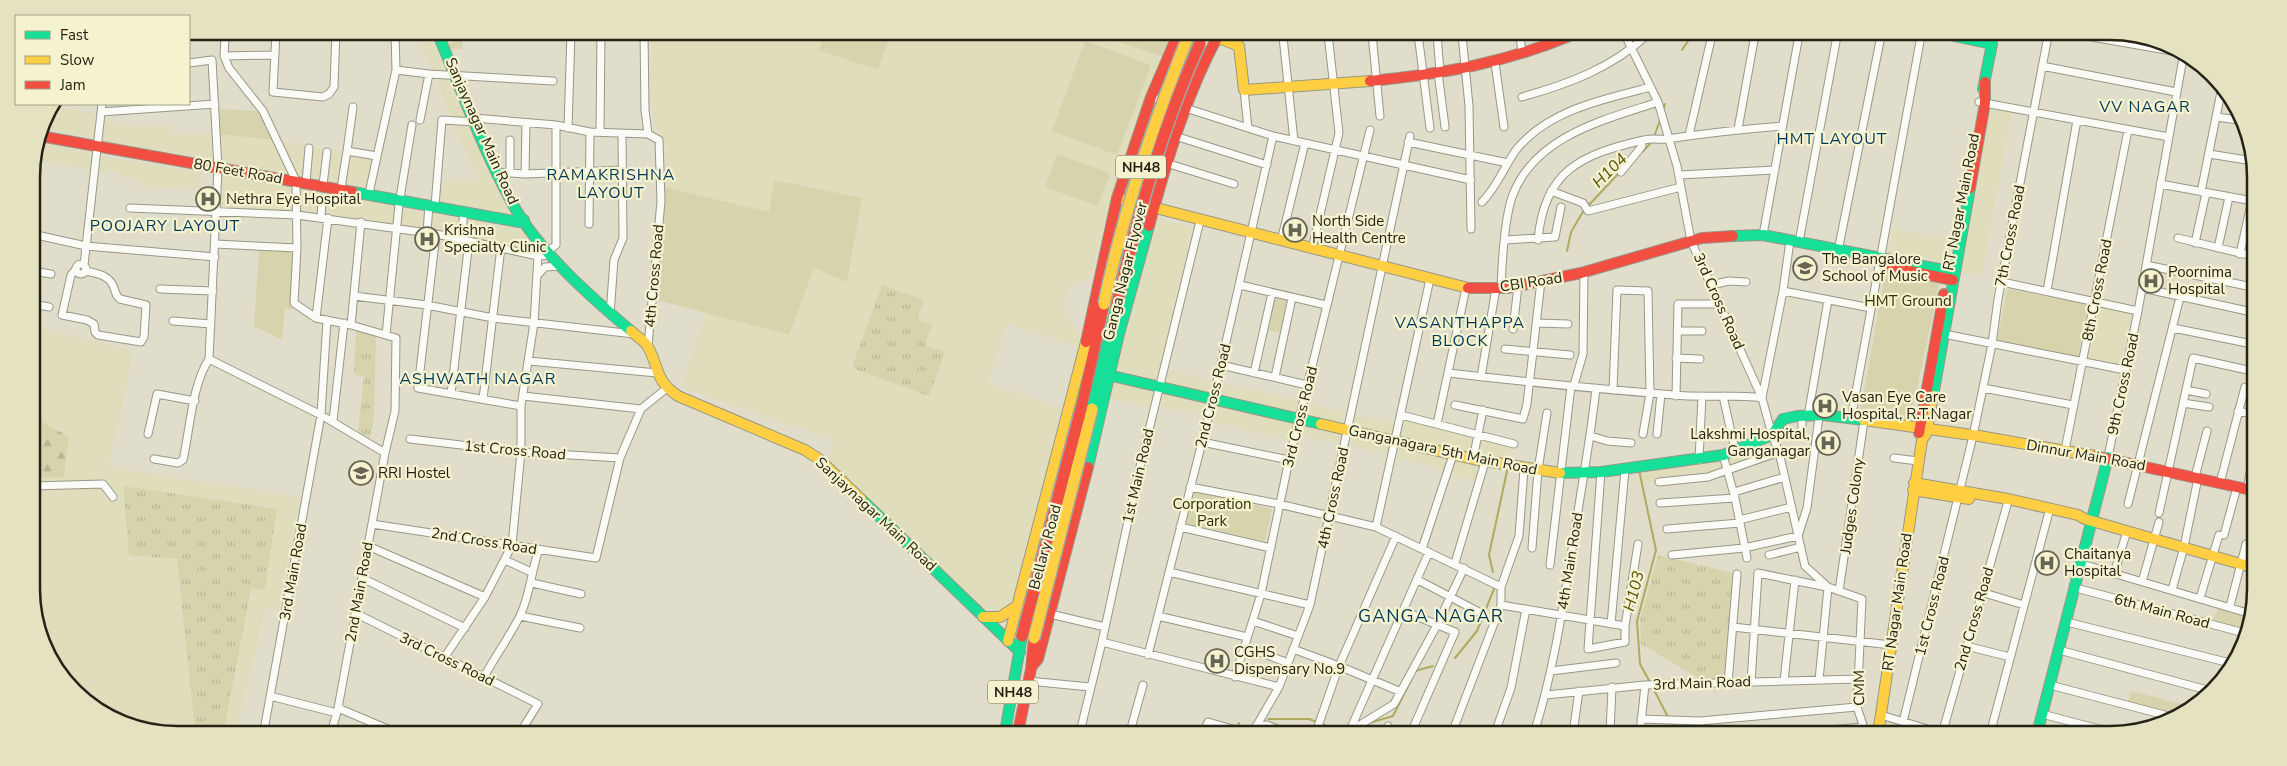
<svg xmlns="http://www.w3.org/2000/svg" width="2287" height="766" font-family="'Nunito Sans',sans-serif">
<defs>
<pattern id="grass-tufts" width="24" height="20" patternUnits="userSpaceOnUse" patternTransform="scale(1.25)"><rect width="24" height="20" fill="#d7d4ad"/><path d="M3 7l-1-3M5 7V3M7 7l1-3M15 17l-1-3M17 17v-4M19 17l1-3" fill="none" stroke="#b8b694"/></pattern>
<pattern id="forest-firs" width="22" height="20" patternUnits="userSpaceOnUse" patternTransform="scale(1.25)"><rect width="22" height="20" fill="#d7d4ad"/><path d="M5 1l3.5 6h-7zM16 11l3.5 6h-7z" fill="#b8b694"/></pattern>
</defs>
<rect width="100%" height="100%" fill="#e0deca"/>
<path fill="#dfddbc" d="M416,32H429L480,151L513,214L436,200L438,179L479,183Z
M651,32L1173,34L1129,142L1090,277L1069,286L1063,309L1080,336L1078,346L1007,324L988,383L1062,408L1009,608L984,610L828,461L834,440L681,387L706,312L657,300L667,146L656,125L650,97Z
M1232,34H1283L1239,38Z
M51,106L100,114L96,138L42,128L46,113Z
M1991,106L2012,110L1982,276L1961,272Z
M103,120L128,125L172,126L173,133H212L213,160L100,141Z
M218,134L274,140L290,173L218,161Z
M281,141L373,157L369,187L295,174Z
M38,142L92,153L90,169L33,161Z
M100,156L201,172V189L140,187V178H122V173L99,170Z
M219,175L294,188L295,214L218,209Z
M298,189L512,228L522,227L537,253L298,214Z
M1156,218L1196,229L1157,380L1117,370Z
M1893,229L1947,239L1942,261L1889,252Z
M2097,305L2132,312L2120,366L2085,359Z
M32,325L134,351L109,467L300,497L278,611L266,608L236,730H139L68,685L34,617Z
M1169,369L1212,382L1210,394L1165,383Z
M1112,380L1157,389L1153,408L1108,398Z
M1219,382L1303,402L1300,414L1216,395Z
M1164,392L1208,402L1205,414L1187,410L1186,413L1160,407Z
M1215,403L1297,423L1293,441L1211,422Z
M1308,404L1345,413L1342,425L1305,417Z
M1355,415L1395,424L1392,438L1352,429Z
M1405,419L1478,437L1473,457L1400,438Z
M1301,424L1343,434L1340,444L1299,435Z
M1353,436L1390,444L1387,454L1351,446Z
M1480,438L1515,446L1506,463L1475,457Z
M1769,442L1773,453L1729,468L1725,457Z
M1400,446L1450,457L1447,470L1397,458Z
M1453,457L1482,464L1478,481L1449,474Z
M1723,458L1725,470L1708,475L1643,483L1642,471Z
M1886,720L1930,734H1886Z"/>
<path fill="url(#grass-tufts)" d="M882,285L924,300L917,320L932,325L925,345L945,352L929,396L855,369L853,364Z
M356,328L376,335L374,418L370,438L358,431L364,376L354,375Z
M123,486L277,509L265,590L251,588L224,730H195L177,559L129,555Z
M1658,555L1737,574L1727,681H1703L1641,644L1640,620Z"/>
<path fill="url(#forest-firs)" d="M33,416L69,437L64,477L33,478Z"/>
<path fill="#d7d4ad" d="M825,33H891L878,70L819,50Z
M1098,34H1171L1163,57Z
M454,37H462V49H450L448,43H453Z
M1085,41L1151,65L1117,155L1052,131Z
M217,109L260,111L274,140L218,134Z
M1057,154L1110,173L1098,206L1045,187Z
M774,180L862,198L847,282L814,268L789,335L657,300L664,187L769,212Z
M259,249L293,251L291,310L285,308L282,340L254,326Z
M1886,269L1940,280L1910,422L1859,418Z
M2007,289L2088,304L2078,357L1997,341Z
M1274,297L1290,300L1283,333L1266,329Z
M1191,491L1272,509L1265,541L1184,523Z
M2219,604L2251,614V627L2248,634L2212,624Z
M2131,691L2194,707L2179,716L2128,702Z"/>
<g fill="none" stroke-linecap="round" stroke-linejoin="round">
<path stroke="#b0aa5e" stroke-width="2" d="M1682,50L1692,35
M1663,111L1665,104
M1654,137L1660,120
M1642,152L1653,141
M1587,207L1620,172
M1567,251L1571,232L1584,210
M1639,470L1656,550L1637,621L1640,664L1651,684
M1493,572L1489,555L1507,471
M1455,658L1477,631L1494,589
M1415,671L1433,666
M1653,688L1668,717
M1268,719H1309L1317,722
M1369,723L1393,716L1412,678
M1672,723L1677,733
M1322,724L1342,731L1348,730
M1236,728L1239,723"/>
<g stroke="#989787" stroke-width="9">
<path id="street" d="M276,32L273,92L323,97L329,94L334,87L336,32
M452,32L571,36
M644,32L645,110L648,134
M1372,34L1380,116
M1418,34L1430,128
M1437,34L1440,72
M1462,35L1469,106L1471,229
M1520,35L1522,54
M2086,36L2172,51
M1283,37L1294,141
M1992,44L1993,36
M275,55L224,56L229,68L263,111L296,181L297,248L294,303L316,318L351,325L396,338L395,411L385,453L338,708L332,730
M224,56L225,37L276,34
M189,63L212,60L218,168L209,359
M1495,63L1504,127
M2042,66L2176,92
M396,70L429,74L553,81
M1438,72L1445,127
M1244,90L1248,128
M1151,97L1273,136L1471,180
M1522,97C1568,84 1612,68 1647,35
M1658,102L1677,166L1691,241L1762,398L1772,435L1779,452L1805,566L1828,587L1862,599L1857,707L1866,734
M1979,102L2169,137
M101,112L215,104
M2216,117L2239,120
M474,118L556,125L590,132L648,134L659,140L661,201L648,346
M420,120L429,74
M568,128L571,33
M1738,129L1755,35
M600,132L601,32
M1689,135L1712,35
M1175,136L1267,165
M1408,142L1508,163
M347,151L353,107
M2209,154L2253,161
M1166,163L1234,184
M497,172L525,174L622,170
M1621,172L1642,146L1641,141
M510,173V140
M525,174L526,123
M1679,175L1775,170
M306,182L309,148
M2160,184L2253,201
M323,185L327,152
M341,188L347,151L377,156
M1551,191L1583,203L1588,211L1681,187
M2201,192L2222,87
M369,193L396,70L395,32
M1482,202C1497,187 1504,167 1516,150C1548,110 1604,99 1651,87
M435,206L442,120L476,122
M130,208L297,215L436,234L538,256L552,255
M321,218L322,201
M589,224L590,132
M427,232L429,205
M32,234L86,246L215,257
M436,234L418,388L521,406
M1763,235L1799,35
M2178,238L2252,256
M461,239L464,212
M1505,240L1555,237L1561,207
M1538,240C1544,170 1582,154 1644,140C1652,138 1660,140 1667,139C1706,133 1743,129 1782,126
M1281,241L1305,143
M1799,242L1837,36
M2195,243L2206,193
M215,244L297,248
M2218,248L2229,197
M1312,249L1339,133L1328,34
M548,251L556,245V125
M1838,251L1881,36
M2240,254L2252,200
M76 269a5 5 0 1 1 10 0a5 5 0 1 1-10 0Z
M84,265L102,104
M2146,265L2252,287
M76,269L71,275L62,315L87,320L94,324L95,332L98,335L141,342L144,337L146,305L120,299C115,295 116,293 114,288C110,275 96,273 85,271
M32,271L51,274
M537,276L545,267L561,266
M2002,282L2138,311
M1240,285L1326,305
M1711,285L1729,281L1746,282
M1501,288C1502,261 1504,222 1512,197C1534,136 1604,120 1658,102L1625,35
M2142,288L2252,312
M160,289L213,291
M1783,291L1871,308
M2047,291L2077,120
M354,296L427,305L493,318L634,334
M32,304L49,307
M610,314L614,260L623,238L622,134
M316,318L328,218
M173,321L211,324
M1536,323L1568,324
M351,325L361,222
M2173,328L2252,344
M1513,329L1518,286
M1677,331H1702
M1944,334L2125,370
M386,335L399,204L412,125
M1505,349L1570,355
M1676,358L1700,359
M209,359L321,415L385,453
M529,361L657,373
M1221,365L1307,385
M1254,373L1272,293
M1449,373C1524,382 1599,389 1674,395C1704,398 1733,394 1762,398
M1275,377L1292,298
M1481,377L1496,288
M1574,385L1583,354L1584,272
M1983,388L2073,405
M1613,390L1617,290L1648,291L1650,393L1643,434
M2186,390L2206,394
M451,394L469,241
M523,396L641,409
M1676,396L1678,304H1720
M1723,396L1735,450
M1762,398L1783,291L1790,241
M483,399L501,247
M2183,403L2209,407
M1455,405L1523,419L1527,404L1541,281
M2238,411L2252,414
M1401,415L1514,444
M1808,416L1828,300
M1851,419L1921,36
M333,421L344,323
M1437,424L1466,288
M148,434L157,394L195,401
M1657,434L1661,394
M1591,436L1607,441L1631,443
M1773,437L1800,434L1802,431V417
M410,439L521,452L620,458
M1202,442L1289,460
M2065,450L2128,130
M1723,455L1735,498L1747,558
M2108,457L2138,311L2183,58
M1894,458L1918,461
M154,459L178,463L183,460C190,429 192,385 209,359
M1473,459L1483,410
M1699,460L1702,396
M1601,472L1588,649L1625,642V626
M2195,477L2207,431
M1659,482L1708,477L1779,452
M2220,483L2245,387
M33,486L103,484L113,497
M1190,487L1279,504L1376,527L1501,587
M2247,489L2251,468
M1734,492L1785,477
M1660,503L1735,498
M2128,504L2180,297
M2159,513L2193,358L2252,371
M1739,520L1792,507
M372,524L596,558L620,458L641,409L667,388
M1180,527L1271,548
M1376,527L1430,279
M1667,529L1740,523
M2224,535L2237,487
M368,546L485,597
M1532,548L1538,470L1547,413
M1422,549L1453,455
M1672,555L1744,548L1798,536L1807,508L1819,417
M1769,555L1801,547
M505,560L531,572
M1455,563L1485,462
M2082,564L2251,614
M1550,565L1571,386
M1169,572L1310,605
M2114,574L2127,531
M362,578L465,628
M1418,580L1479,612
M2142,582L2159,522
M532,583L581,594
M2076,588L2248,634
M2172,590L2184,547L2198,478
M1839,591L1864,421
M1981,592L2024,605
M2200,598L2219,535
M1501,605L1625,626L1638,544
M2230,606L2246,544
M1404,611L1455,632L1411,733
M355,613L538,704L521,731
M1050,614L1105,627
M520,616L580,628
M1158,616L1247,637
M1253,621L1298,636
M2067,622L2234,664
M1611,624L1625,470
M1733,627L1891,645
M1102,642L1279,687
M1244,646L1288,663
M1966,646L2010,657
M1293,649L1339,666L1396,536
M2059,650L2211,691
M1148,655L1213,399L1273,136
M444,658L485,597L512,545L521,452V406L534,323L538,256
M1551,671L1616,663
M484,677C495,657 509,637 520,616C530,595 531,572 539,549
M1235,677L1261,594L1289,460L1370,130
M1819,680L1828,587
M1028,681L1090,687
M1784,681L1795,580
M1751,682L1758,573L1827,587
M1728,683L1737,574
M2050,685L2176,718
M1546,695L1645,685L1858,679
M270,696L337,713
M338,708L390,730
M2042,714L2118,734
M1881,715L1944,734
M1641,719L1700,721L1857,707
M1903,722L1973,436L1992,344L1998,299L2048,36
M1256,726L1267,725L1284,732
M264,730L321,415L327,320
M1350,730L1429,552
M1350,731L1394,704L1437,625L1464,568
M1080,732L1102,642L1137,479L1200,221
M1130,732L1143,685
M1204,732L1208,722L1243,732
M1253,732L1279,687L1310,605L1410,136
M1316,732L1339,666L1401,692
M1385,733L1388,726
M1452,733L1501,605V587L1519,536L1524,469
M1495,733L1511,688L1526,609
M1534,733C1555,667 1564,599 1575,531C1582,483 1591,436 1596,388
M1573,733L1579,691
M1610,733L1612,687
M1640,733L1645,685
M1779,734L1864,727
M1942,734L2007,505
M1990,734L2050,508
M2081,734L2083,725"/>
</g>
<g stroke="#989787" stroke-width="12">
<path id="fast" d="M437,32C462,91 484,154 516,210C543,255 591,297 631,331
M1954,36L1992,44L1983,89
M353,192L519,222L524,220
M1733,236L1763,235L1954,272
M1102,369L1108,375L1321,424
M1933,396L1970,188
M1092,409L1116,308
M1088,467L1119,334L1149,226
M1560,473L1601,472L1723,455L1772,435L1783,419L1797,416L1823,415L1864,420
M861,499L1020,652
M1005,732L1022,636
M2037,734L2108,457"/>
</g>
<g stroke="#989787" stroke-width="12">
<path id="slow" d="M1209,34L1239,46L1244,90L1370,81
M1117,198L1468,288
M631,331C636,336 645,341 648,347C660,369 654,379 678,396L805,450L819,459L861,499
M1864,420L1979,436L2095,456
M1321,424L1473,459L1560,473
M1914,483L2008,499L2078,515L2085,519L2251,567
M1913,490L1969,499
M983,617H1000L1017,606
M1008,641L1086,342
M1878,734L1922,440L1926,434L1933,396"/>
</g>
<g stroke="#989787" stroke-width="12">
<path id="jam" d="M1370,81C1442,74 1505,63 1572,35
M40,136L353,192
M1970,188L1985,103V82
M1149,226C1167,160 1186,94 1219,34
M1880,259L1885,266L1953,280
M1468,288H1507L1581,273L1702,238L1733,236
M1086,342L1117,198L1151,97L1178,34
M1082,405L1104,304
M1919,433L1944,294
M2095,456L2251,490
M1032,666L1038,659L1088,467
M1018,732L1031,669L1034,638"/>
</g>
<use href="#street" stroke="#fafaf7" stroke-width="7"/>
<use href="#fast" stroke="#16e098" stroke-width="10"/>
<use href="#slow" stroke="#ffcf43" stroke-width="10"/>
<use href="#jam" stroke="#f24e42" stroke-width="10"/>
<g stroke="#a1a9a6" stroke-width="14" stroke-linecap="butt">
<path id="slow-bridge" d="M1104,304C1123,211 1154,122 1189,34
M1034,638L1092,409"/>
</g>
<g stroke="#a1a9a6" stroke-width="14" stroke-linecap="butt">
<path id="jam-bridge" d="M1116,308C1137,217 1162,128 1200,43
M1022,636L1082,405"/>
</g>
<use href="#slow-bridge" stroke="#ffcf43" stroke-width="11"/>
<use href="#jam-bridge" stroke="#f24e42" stroke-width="11"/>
</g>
<defs>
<g id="hospital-ring" transform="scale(1.25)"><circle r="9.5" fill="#f5f3cf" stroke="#666454" stroke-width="1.5"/><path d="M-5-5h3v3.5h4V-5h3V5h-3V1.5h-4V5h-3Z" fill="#666454"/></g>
<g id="university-ring" transform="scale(1.25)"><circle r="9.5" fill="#f5f3cf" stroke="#666454" stroke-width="1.5"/><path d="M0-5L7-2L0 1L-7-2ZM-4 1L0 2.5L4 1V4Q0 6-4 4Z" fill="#666454"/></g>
</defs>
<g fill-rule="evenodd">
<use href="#hospital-ring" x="208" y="199"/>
<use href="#hospital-ring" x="1295" y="230"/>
<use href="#hospital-ring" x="427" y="239"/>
<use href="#university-ring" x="1805" y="268"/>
<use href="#hospital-ring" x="2151" y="281"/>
<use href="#hospital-ring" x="1825" y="406"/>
<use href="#hospital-ring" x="1828" y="443"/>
<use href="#university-ring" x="361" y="473"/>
<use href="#hospital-ring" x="2047" y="563"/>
<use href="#hospital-ring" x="1217" y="661"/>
</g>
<g text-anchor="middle" stroke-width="4.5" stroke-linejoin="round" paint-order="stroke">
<g fill="#f5f3cf" stroke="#63614d" stroke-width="1">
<rect x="1116" y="155.5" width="50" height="23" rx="4"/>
<rect x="988" y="680.5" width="50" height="23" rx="4"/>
</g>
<g font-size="14" font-weight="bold" fill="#242315">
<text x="1141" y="172">NH48</text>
<text x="1013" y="697">NH48</text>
</g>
<g font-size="15" fill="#242315" stroke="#f5f3cf">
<text transform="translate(482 131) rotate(66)" y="5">Sanjaynagar Main Road</text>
<text transform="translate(238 171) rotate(10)" y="5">80 Feet Road</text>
<text transform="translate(1961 202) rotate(-79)" y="5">RT Nagar Main Road</text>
<text transform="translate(2010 236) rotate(-79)" y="5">7th Cross Road</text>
<text transform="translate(1125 271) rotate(-76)" y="5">Ganga Nagar Flyover</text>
<text transform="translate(654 276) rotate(-85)" y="5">4th Cross Road</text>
<text transform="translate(1531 282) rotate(-9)" y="5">CBI Road</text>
<text transform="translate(2097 290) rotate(-79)" y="5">8th Cross Road</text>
<text transform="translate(1719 301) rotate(66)" y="5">3rd Cross Road</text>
<text transform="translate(2123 384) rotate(-78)" y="5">9th Cross Road</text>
<text transform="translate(1213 396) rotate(-76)" y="5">2nd Cross Road</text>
<text transform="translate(1300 417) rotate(-76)" y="5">3rd Cross Road</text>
<text transform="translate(515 450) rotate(5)" y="5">1st Cross Road</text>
<text transform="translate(1443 450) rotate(12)" y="5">Ganganagara 5th Main Road</text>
<text transform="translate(2086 455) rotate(10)" y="5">Dinnur Main Road</text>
<text transform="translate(1138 476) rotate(-77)" y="5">1st Main Road</text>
<text transform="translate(1333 498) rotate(-78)" y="5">4th Cross Road</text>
<text transform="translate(1852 506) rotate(-82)" y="5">Judges Colony</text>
<text transform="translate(876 514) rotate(43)" y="5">Sanjaynagar Main Road</text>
<text transform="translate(484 541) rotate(9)" y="5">2nd Cross Road</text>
<text transform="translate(1045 547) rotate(-75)" y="5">Bellary Road</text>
<text transform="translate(1570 561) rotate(-81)" y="5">4th Main Road</text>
<text transform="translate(293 572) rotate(-80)" y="5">3rd Main Road</text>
<text transform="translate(359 592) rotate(-80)" y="5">2nd Main Road</text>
<text transform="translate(1897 602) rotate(-82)" y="5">RT Nagar Main Road</text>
<text transform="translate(1932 606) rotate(-76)" y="5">1st Cross Road</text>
<text transform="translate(2162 611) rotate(15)" y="5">6th Main Road</text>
<text transform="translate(1974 619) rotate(-74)" y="5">2nd Cross Road</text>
<text transform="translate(447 659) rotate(26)" y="5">3rd Cross Road</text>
<text transform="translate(1702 683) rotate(-2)" y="5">3rd Main Road</text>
<text transform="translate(1859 688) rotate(-91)" y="5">CMM</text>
</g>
<g font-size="15" fill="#242315" stroke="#f5f3cf" text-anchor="start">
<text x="226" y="204">Nethra Eye Hospital</text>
<text x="1312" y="226">North Side<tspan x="1312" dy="17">Health Centre</tspan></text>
<text x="444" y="235">Krishna<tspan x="444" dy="17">Specialty Clinic</tspan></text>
<text x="1822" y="264">The Bangalore<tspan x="1822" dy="17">School of Music</tspan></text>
<text x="2168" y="277">Poornima<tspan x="2168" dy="17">Hospital</tspan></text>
<text x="1842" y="402">Vasan Eye Care<tspan x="1842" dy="17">Hospital, R.T.Nagar</tspan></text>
<text x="1810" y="439" text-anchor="end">Lakshmi Hospital,<tspan x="1810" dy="17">Ganganagar</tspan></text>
<text x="378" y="478">RRI Hostel</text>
<text x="2064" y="559">Chaitanya<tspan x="2064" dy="17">Hospital</tspan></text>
<text x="1234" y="657">CGHS<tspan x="1234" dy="17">Dispensary No.9</tspan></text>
</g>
<g font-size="15" fill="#322f04" stroke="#f5f3cf">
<text x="1908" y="306">HMT Ground</text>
<text x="1212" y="509">Corporation<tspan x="1212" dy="17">Park</tspan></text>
</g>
<g font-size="16" letter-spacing="1" fill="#00375a" stroke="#f5f3cf">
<text x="2145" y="112">VV NAGAR</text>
<text x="1832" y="144">HMT LAYOUT</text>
<text x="611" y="180">RAMAKRISHNA<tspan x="611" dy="18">LAYOUT</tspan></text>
<text x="165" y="231">POOJARY LAYOUT</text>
<text x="1460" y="328">VASANTHAPPA<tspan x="1460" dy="18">BLOCK</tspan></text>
<text x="478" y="384">ASHWATH NAGAR</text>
</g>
<g font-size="16" font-style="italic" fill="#585205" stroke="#f5f3cf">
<text transform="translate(1609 170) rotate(-45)" y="6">H104</text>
<text transform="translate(1633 591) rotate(-75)" y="6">H103</text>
</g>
<g font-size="18" letter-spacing="1" fill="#00375a" stroke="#f5f3cf">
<text x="1431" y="622">GANGA NAGAR</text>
</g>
</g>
<path d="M0 0H2287V766H0ZM177 40H2110A137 137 0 0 1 2247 177V589A137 137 0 0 1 2110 726H177A137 137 0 0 1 40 589V177A137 137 0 0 1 177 40Z" fill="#e4e2c0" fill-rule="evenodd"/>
<path fill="none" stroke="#242315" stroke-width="2.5" d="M177 40H2110A137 137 0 0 1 2247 177V589A137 137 0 0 1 2110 726H177A137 137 0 0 1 40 589V177A137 137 0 0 1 177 40Z"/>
<rect x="15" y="15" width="175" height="90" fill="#f5f3cf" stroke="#a1a085"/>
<rect x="25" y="31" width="25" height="8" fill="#16e098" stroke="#a1a085"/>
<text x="60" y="40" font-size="15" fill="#242315">Fast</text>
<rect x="25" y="56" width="25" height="8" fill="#ffcf43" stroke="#a1a085"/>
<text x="60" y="65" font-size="15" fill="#242315">Slow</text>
<rect x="25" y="81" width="25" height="8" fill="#f24e42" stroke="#a1a085"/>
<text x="60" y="90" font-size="15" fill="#242315">Jam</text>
</svg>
